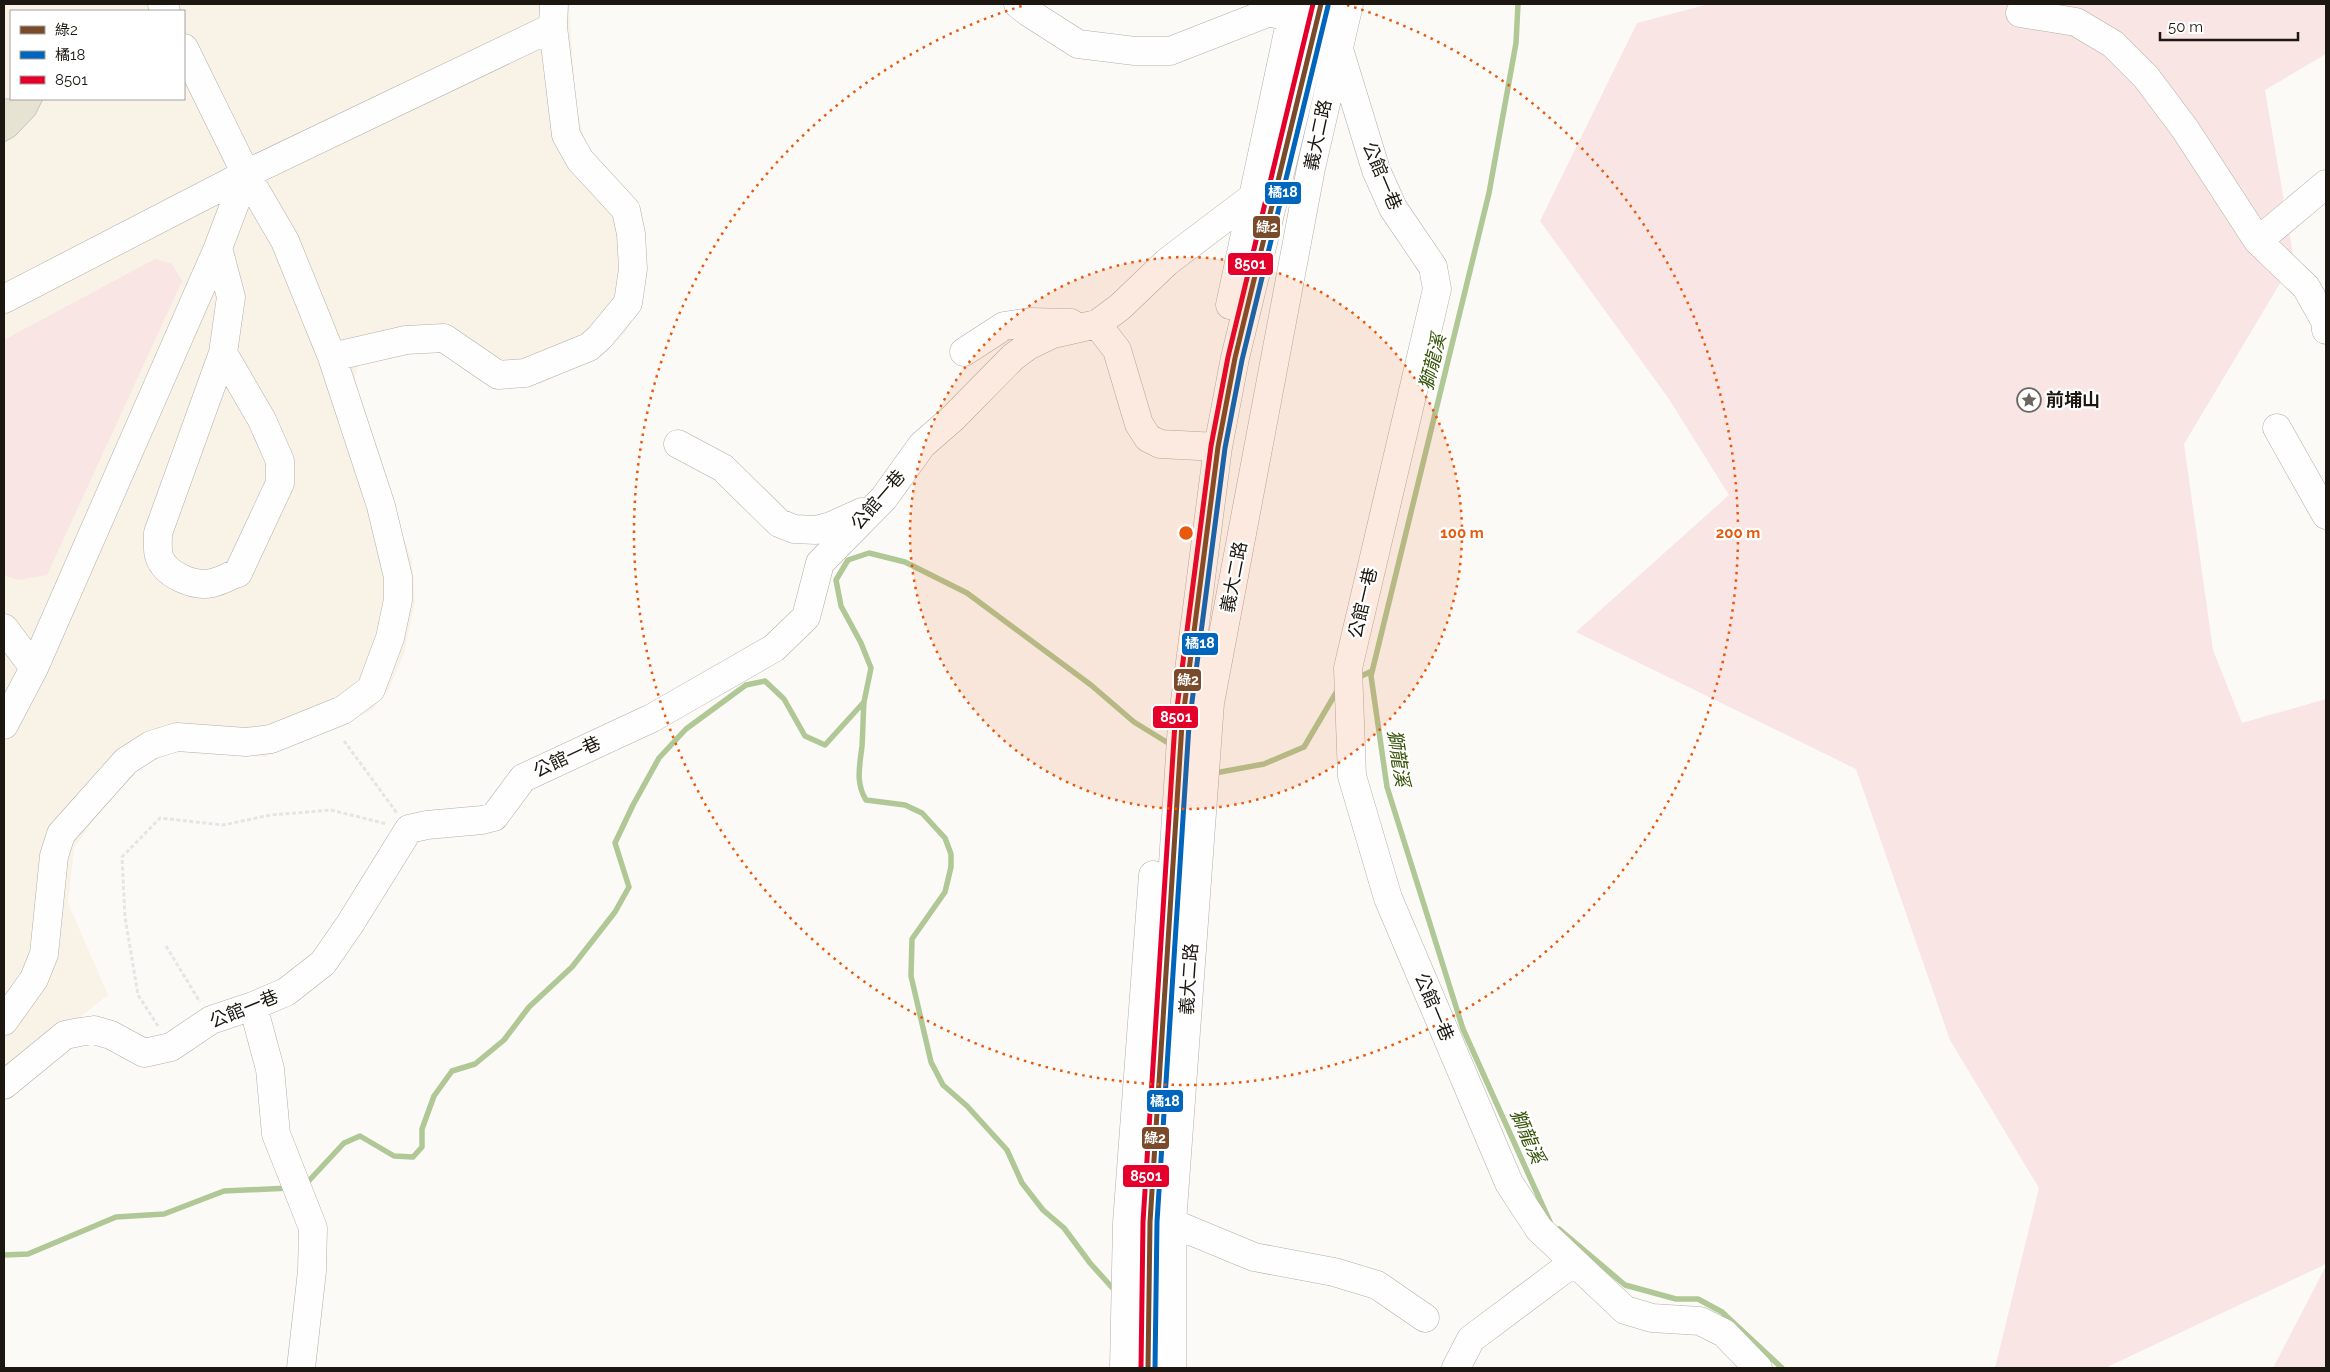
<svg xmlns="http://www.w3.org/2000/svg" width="2330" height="1372" font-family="Raleway,'Noto Sans TC',sans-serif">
<rect width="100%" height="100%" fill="#fcfaf7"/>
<path fill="#f9f2e7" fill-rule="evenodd" d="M4,4H569L576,108L589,154L615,179L642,300L626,332L603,354L540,384L512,385L429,346L376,354L358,366L351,391L412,561L415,602L404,654L388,691L372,710L265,757L188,748L146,763L106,803L74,848L68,903L108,995L4,1078ZM11,11H184V99H11Z"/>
<path fill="#f8e5e4" d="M1709,4H2326V54L2265,90L2294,260L2184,444L2213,650L2242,723L2326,699V1264L2105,1368H1995L2039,1188L1950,1040L1856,769L1576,632L1729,495L1669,399L1540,221L1637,23Z
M155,259L172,264L182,281L47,575L18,580L4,575V340Z
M2326,1266V1368H2273Z"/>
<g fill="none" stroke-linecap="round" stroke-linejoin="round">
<path stroke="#b0c796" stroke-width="5.5" d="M1518,4L1516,43L1489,193L1371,676L1387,787L1463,1029L1550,1222
M1355,679L1372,671
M864,702C863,716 863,731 862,746C860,765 855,782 866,800L905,805L922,813L945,838L951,854V867L945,892L912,939L911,976L931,1062L943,1085L967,1106L1007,1150L1022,1183L1043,1210L1064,1228L1090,1263L1117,1293
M1212,771L1215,773L1264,764L1304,747L1340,686
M304,1186L344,1143L360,1136L394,1156L413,1157L422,1147V1129L434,1096L452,1071L475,1064L504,1040L529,1007L572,967L615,912L629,887L615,843L633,805L659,758L686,729L746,685L765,681L784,699L805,736L825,745L864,702L871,668L861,643L841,606L836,580L848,560L869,553L905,562L967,593L1091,685L1134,722L1173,746
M1559,1229L1625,1285L1676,1299H1698L1722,1312L1782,1368
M4,1255L28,1254L116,1217L164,1214L224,1191L290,1188"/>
</g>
<path fill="#e6e3d3" stroke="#c6c4be" d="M4,99H43L35,115L15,136L4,142Z"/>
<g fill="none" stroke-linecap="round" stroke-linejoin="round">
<g stroke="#b2aea9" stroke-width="29">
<path id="minor" d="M162,4L166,11
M1018,4L1028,12L1078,44L1135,51H1170L1270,12L1315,26L1338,46L1376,170L1393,208L1433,267L1437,289L1348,668L1352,776L1388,898L1509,1183L1539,1229L1625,1310L1652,1318L1700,1321L1724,1333L1758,1368
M2020,13L2076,22L2113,44L2146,77L2185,129L2258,241L2306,287L2325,321L2326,330
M246,174L285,241L332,357L406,340L444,338L498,375L525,373L589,347L600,337L628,303L633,269L631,234L626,210L580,160L566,135L553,27L554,4
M2258,241L2326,184
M218,248L231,297L223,353L262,420L280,461V483L238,573C229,576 221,581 212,583C194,587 165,575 159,556C157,549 158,541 158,533L223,353
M4,299L246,174L553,27
M1230,305L1294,4
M964,352L1004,326L1030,322L1071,323
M2277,428L2326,515
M678,444L723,468L779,523L794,529L816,530L831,526L862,512
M1218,447L1160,444L1148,438L1139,424L1117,350L1097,324L1120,307L1167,262L1258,193
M4,628L34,668
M4,725L34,668L218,248L246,174L184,48
M253,1006L270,1069L276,1134L313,1228L312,1271L301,1368
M4,1021L34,979L44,954L54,856L61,834L126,761L151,745L177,737L246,742L271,739L343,710L371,689L390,638L398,600V577L381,506L332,357
M4,1085L65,1035L80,1032L94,1030L111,1035L144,1053L171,1047L211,1020L253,1006L286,992L323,963L350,924L409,829L427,825L482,820L494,817L523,778L652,718L774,648L806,617L820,563L884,498L922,445L953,418L1013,357L1028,346L1053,334L1097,324
M1156,1223H1172L1254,1257L1334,1272L1377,1285L1425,1318
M1124,1368L1127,1223L1153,875
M1148,1368L1150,1222L1182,724L1218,447L1235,358L1321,4
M1172,1368V1223L1210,703L1311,168L1349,4
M1456,1368L1471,1339L1574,1262"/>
</g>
<path stroke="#e5e5e3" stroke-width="3" stroke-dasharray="4 2.5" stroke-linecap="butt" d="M344,741L397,813
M166,946L200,1002
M158,1026L138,995L125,917L122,857L160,818L223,825L271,815L331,810L387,824"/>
<use href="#minor" stroke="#fffefe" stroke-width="28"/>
<g stroke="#fff" stroke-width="9">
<path id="bus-1" d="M1148,1368L1150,1222L1182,724L1218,447L1235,358L1321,4"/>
</g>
<g stroke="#fff" stroke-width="9">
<path id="bus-2" d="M1155,1368L1157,1222L1189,725L1225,448L1242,360L1328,6"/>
</g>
<g stroke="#fff" stroke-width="9">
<path id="bus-3" d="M1141,1368L1143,1222L1175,723L1211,446L1228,357L1313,4"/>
</g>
<use href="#bus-1" stroke="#7a4b2a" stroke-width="5"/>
<use href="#bus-2" stroke="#0065bd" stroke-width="5"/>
<use href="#bus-3" stroke="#e4002b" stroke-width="5"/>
</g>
<circle cx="1186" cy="533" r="276" fill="#e8590c" fill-opacity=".12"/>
<g fill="none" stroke="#e8590c" stroke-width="2.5" stroke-dasharray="2.5 5">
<circle cx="1186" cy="533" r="276"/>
<path d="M1347 5A552 552 0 1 1 1025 5"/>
</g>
<defs>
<g id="sight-ring" transform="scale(1.25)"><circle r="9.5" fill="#fff" stroke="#6a6661" stroke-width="1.5"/><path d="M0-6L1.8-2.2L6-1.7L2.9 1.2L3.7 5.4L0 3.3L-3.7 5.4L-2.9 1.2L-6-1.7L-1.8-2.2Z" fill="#6a6661"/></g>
</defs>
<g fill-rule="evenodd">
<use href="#sight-ring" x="2029" y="400"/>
</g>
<g text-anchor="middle" stroke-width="4.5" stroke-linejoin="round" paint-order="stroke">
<g font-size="18" fill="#1c1710" stroke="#fff">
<text transform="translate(1318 135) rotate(-78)" y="6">義大二路</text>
<text transform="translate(1382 176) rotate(67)" y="6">公館一巷</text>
<text transform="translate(878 500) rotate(-49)" y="6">公館一巷</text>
<text transform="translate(1234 577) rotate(-79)" y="6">義大二路</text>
<text transform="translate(1363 603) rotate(-77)" y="6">公館一巷</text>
<text transform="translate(567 757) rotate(-25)" y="6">公館一巷</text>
<text transform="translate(1189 979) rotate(-86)" y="6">義大二路</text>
<text transform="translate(1434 1007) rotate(67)" y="6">公館一巷</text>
<text transform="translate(244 1009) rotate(-22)" y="6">公館一巷</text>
</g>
<g font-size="18" font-weight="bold" fill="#1c1710" stroke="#fff" text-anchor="start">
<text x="2046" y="406">前埔山</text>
</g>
<g font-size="19" font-style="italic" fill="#355306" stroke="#fff">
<text transform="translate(1432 362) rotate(-76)" y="7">獅龍溪</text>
<text transform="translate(1399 758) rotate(81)" y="7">獅龍溪</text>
<text transform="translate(1528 1136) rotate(66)" y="7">獅龍溪</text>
</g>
</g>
<circle cx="1186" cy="533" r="8" fill="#e8590c" stroke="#fff" stroke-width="2.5"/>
<g font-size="15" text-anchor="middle" font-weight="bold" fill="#e8590c" stroke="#fff" stroke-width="4.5" stroke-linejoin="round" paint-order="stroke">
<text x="1462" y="538">100 m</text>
<text x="1738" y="538">200 m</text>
</g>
<g stroke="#fff" stroke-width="2">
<rect x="1264" y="181" width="38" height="24" rx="5" fill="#0065bd"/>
<rect x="1252" y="215" width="29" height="24" rx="5" fill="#7a4b2a"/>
<rect x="1227" y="252" width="47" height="24" rx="5" fill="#e4002b"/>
<rect x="1181" y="632" width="38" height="24" rx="5" fill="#0065bd"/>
<rect x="1173" y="668" width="29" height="24" rx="5" fill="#7a4b2a"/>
<rect x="1152" y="705" width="47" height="24" rx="5" fill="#e4002b"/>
<rect x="1146" y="1089" width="38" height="24" rx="5" fill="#0065bd"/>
<rect x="1141" y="1126" width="29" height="24" rx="5" fill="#7a4b2a"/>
<rect x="1122" y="1164" width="48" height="24" rx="5" fill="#e4002b"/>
</g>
<g font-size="14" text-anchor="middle" font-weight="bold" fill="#fff">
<text x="1283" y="197">橘18</text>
<text x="1267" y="232">綠2</text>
<text x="1250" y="269">8501</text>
<text x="1200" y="648">橘18</text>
<text x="1188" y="685">綠2</text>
<text x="1176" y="722">8501</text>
<text x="1165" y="1106">橘18</text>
<text x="1155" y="1143">綠2</text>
<text x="1146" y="1181">8501</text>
</g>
<rect width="2330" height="1372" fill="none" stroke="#1c1710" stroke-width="10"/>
<rect x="10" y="10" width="175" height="90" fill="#ffffff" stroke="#a4a29f"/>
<rect x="20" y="26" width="25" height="8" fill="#7a4b2a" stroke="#a4a29f"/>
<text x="55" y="35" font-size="15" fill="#1c1710">綠2</text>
<rect x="20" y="51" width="25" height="8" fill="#0065bd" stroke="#a4a29f"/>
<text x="55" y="60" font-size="15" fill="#1c1710">橘18</text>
<rect x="20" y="76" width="25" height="8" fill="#e4002b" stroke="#a4a29f"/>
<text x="55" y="85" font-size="15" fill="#1c1710">8501</text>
<path d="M2160 32v8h138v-8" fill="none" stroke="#1c1710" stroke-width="2.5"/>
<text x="2168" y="32" font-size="15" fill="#1c1710" stroke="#ffffff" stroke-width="4" paint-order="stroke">50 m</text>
</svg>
